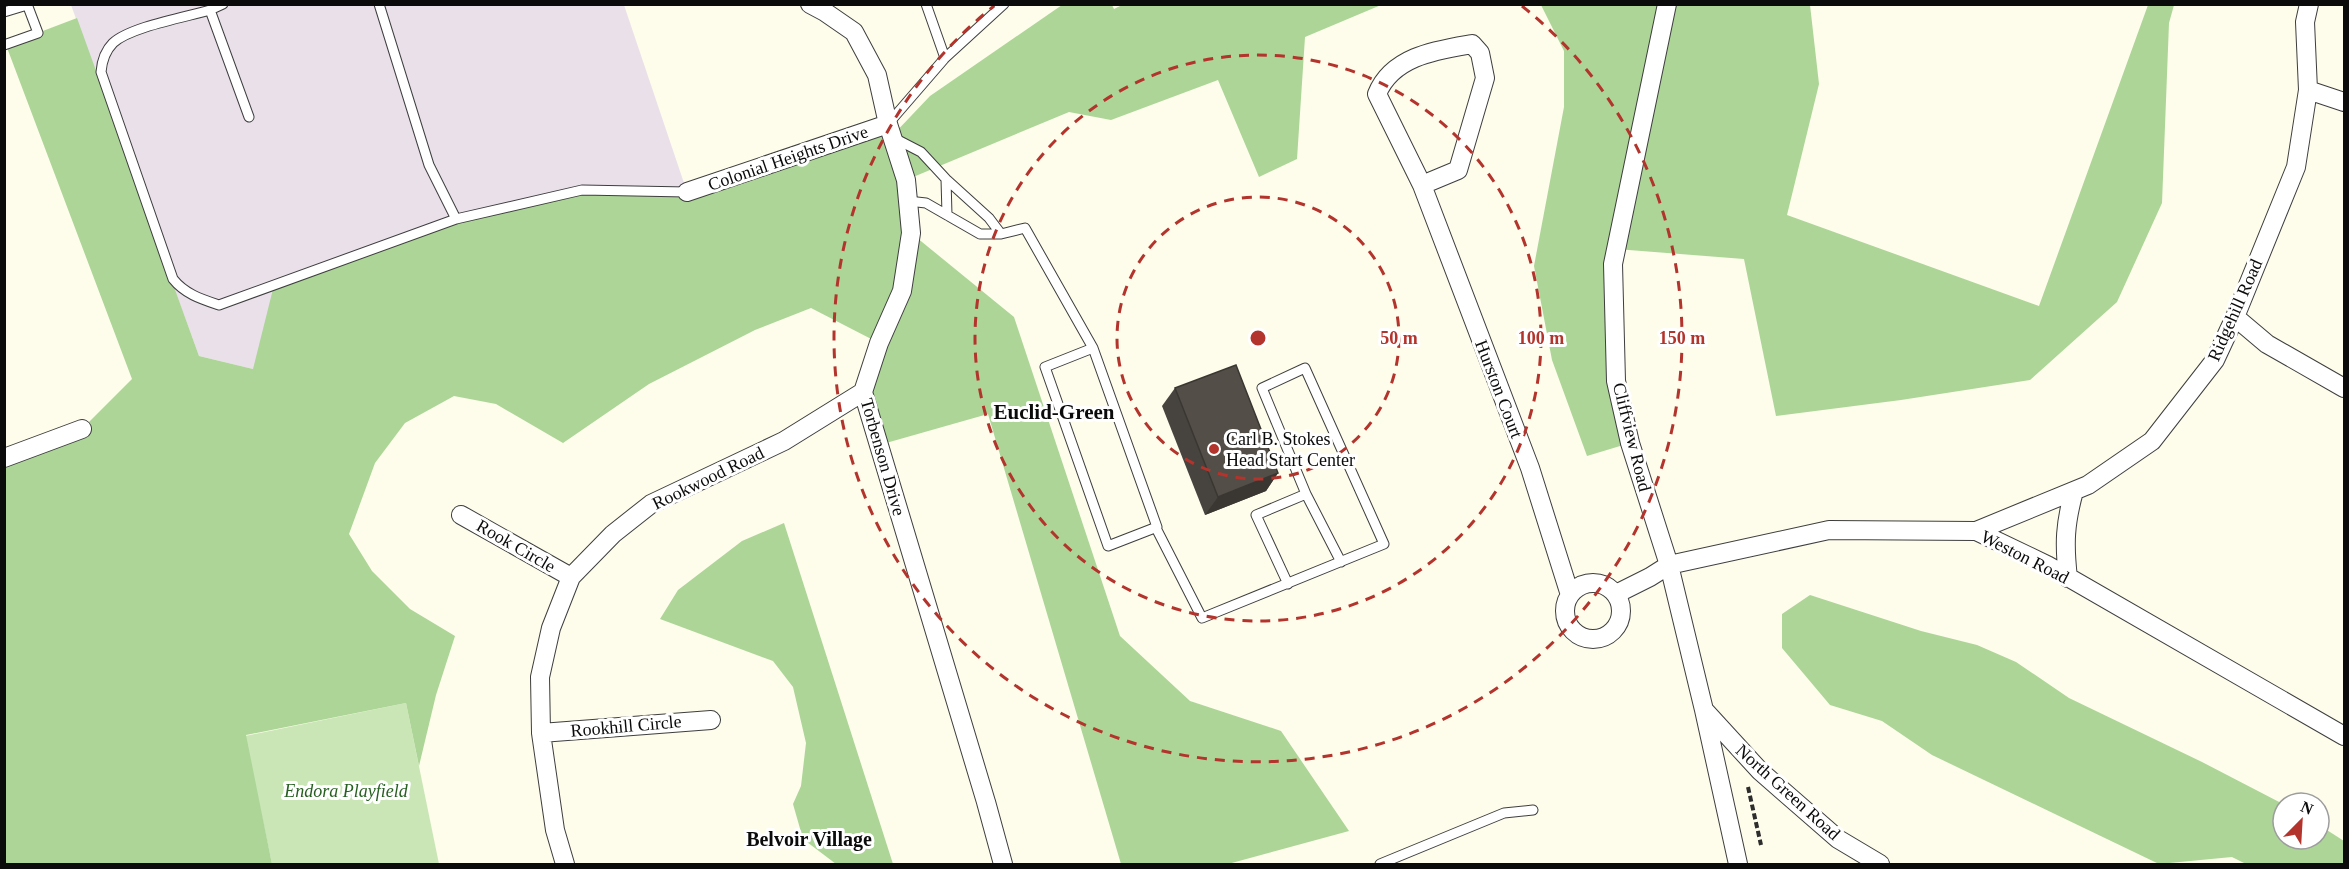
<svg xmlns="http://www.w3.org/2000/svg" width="2349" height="869" font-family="'Times New Roman',serif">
<rect width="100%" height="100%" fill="#fefceb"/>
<path fill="#eae0ea" d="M71,5H624L687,192L253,369L199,356Z"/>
<path fill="#cae6b7" d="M406,703L439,864H272L245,736Z"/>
<path fill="#acd597" d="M1124,4L1381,5L1305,37L1297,159L1259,177L1218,80L1111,120L1069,112L906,180L911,233L1014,317L1120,636L1190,701L1281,731L1349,831L1228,864H1121L988,414L879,445L863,392L879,343L811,308L755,330L649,384L563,443L496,404L454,396L405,423L375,463L349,534L372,571L410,609L455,636L436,695L419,766L406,703L246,735L272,864H5V458L82,429L132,379L6,45L77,18L199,356L253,369L274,285L456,219L582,190L687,192L888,124L892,136L930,96L1062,5H1112L1114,9Z
M1541,5H1810L1819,84L1787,215L2039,306L2148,5H2174L2169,23L2162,203L2117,302L2030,380L1901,400L1776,416L1744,259L1616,249L1613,264L1630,443L1587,456L1552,360L1534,266L1564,107V51Z
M784,523L893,864H836L803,839L793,804L801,786L806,743L793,687L773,661L660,619L678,590L742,541Z
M1810,595L1921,631L1977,645L2016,662L2069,698L2202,762L2283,804V839H2319V825L2344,841V864H2246L2232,857L2159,864L1932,755L1882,721L1830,705L1782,648V614Z"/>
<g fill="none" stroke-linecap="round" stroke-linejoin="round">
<g stroke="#3e3e3e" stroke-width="11">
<path id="service" d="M223,4L210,10L249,117
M379,4L429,165L456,219
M926,4L945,58
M210,10C186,17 130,27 113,43C105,51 102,60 101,72L173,279C185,294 201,299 219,305L456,219L582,190L687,192
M4,12L27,5
M4,45L38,33L27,4
M888,124L945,58L1004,4
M892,137L921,152L946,179L989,218L1001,234
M946,179L947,215
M908,201L926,203L980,234H1001L1025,228L1093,348L1157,527L1108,546L1045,367L1093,348
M1306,494L1341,562
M1156,528L1202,618L1384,544L1305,368L1262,388L1306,494L1256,515L1288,584
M1380,864L1504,813L1533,810"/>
</g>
<g stroke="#3e3e3e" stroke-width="20">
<path id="minor" d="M810,4L825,12L854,32L877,75L888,124L906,180L911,233L902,291L879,343L863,392L986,802L1003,864
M1667,4L1613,264L1616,381L1630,443L1669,565L1704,710L1738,864
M2308,90L2344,102
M1422,185L1458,170L1485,78L1480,53L1472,44C1437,50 1392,56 1377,94L1422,185L1530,468L1570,595
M687,192L888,124
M2235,317L2267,344L2344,388
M4,458L82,429
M461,515L571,577
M1976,531L2088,485L2152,441L2215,360L2235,317L2296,167L2308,90L2305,22L2309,4
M2068,578C2064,543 2065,524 2074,491
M1565 611a28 28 0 1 1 56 0a28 28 0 1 1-56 0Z
M1616,594L1650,577L1669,565L1829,530L1976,531L2047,565L2344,736
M1706,712L1760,771L1838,839L1880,864
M541,733L711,720
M565,864L555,830L541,733L540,677L551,628L571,577L613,534L651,504L784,441L863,392"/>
</g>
<path stroke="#2d2d2d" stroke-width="4" stroke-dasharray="6 3" stroke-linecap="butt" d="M1748,787L1761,845"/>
<use href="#service" stroke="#fff" stroke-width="9"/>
<use href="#minor" stroke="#fff" stroke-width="18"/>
</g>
<path fill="#47433e" d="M1175,388L1278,473L1266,491L1205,515L1162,406Z"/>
<path fill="#3a3732" d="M1278,473L1266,491L1205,515L1218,497Z"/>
<path fill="#534e48" stroke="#3a3732" stroke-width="1.5" d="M1236,365L1278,473L1218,497L1175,388Z"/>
<g fill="none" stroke="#b3342c" stroke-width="3" stroke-dasharray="10 8">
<circle cx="1258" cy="338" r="141"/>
<circle cx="1258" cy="338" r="283"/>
<path d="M1522 6A424 424 0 1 1 994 6"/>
</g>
<circle fill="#b3342c" stroke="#fff" stroke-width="2" cx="1214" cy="449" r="6"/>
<g text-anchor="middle" stroke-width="6" stroke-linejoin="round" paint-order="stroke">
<g font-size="18" fill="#0b0b0b" stroke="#fff">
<text transform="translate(788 158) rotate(-19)" y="6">Colonial Heights Drive</text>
<text transform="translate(2235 310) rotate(-66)" y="6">Ridgehill Road</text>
<text transform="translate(1499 389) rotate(69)" y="6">Hurston Court</text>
<text transform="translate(1632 437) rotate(76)" y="6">Cliffview Road</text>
<text transform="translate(883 457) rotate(74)" y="6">Torbenson Drive</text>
<text transform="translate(708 478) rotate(-26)" y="6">Rookwood Road</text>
<text transform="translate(516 546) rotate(30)" y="6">Rook Circle</text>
<text transform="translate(2025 557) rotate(27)" y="6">Weston Road</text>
<text transform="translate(626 726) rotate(-5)" y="6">Rookhill Circle</text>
<text transform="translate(1788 792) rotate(42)" y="6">North Green Road</text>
</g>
<g font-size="18" fill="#0b0b0b" stroke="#fff" text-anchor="start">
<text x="1226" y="445">Carl B. Stokes<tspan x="1226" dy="21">Head Start Center</tspan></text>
</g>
<g font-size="18" font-style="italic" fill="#265f20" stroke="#fff">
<text x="346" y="797">Endora Playfield</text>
</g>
<g font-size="20" font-weight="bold" fill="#0b0b0b" stroke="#fff">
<text x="809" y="846">Belvoir Village</text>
</g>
<g font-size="21" font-weight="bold" fill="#0b0b0b" stroke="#fff">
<text x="1054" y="419">Euclid-Green</text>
</g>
</g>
<circle cx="1258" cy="338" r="9" fill="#b3342c" stroke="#fff" stroke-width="3"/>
<g font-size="18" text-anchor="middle" font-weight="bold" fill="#b3342c" stroke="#fff" stroke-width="6" stroke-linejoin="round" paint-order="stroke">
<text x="1399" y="344">50 m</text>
<text x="1541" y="344">100 m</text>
<text x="1682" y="344">150 m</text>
</g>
<rect width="2349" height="869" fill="none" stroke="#0b0b0b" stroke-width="12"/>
<g transform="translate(2301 821) rotate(24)"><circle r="28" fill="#ffffff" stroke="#9d9d9d" stroke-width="1.5"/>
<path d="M0-4.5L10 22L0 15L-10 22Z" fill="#b3342c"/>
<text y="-9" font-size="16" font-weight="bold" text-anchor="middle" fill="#0b0b0b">N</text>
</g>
</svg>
